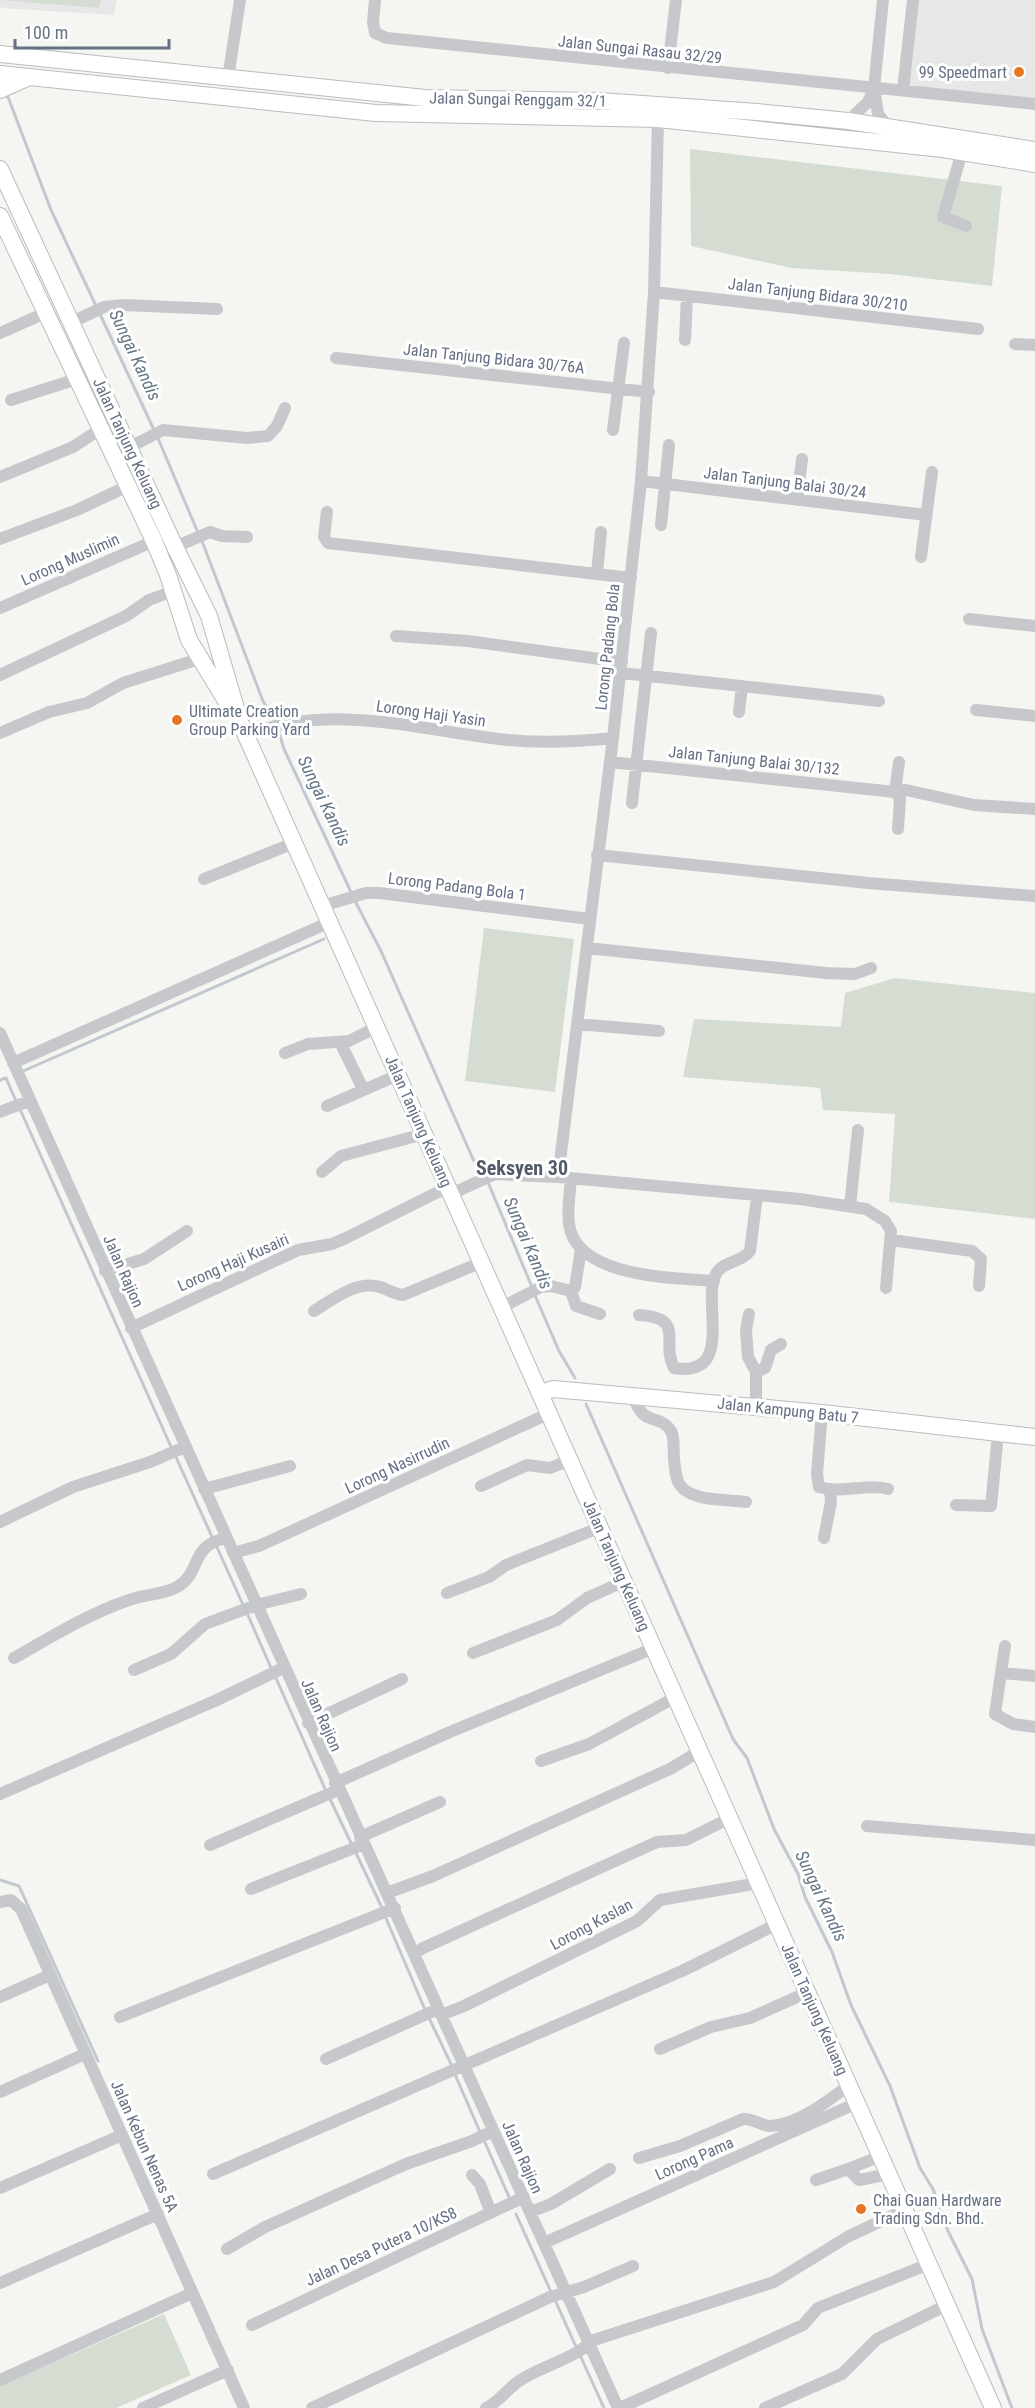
<svg xmlns="http://www.w3.org/2000/svg" width="1035" height="2408" font-family="'Roboto Condensed',sans-serif">
<rect width="100%" height="100%" fill="#f5f6f2"/>
<path fill="#e6e7e6" d="M0,0H117L114,15L0,8Z
M917,0H1035V100L908,86Z"/>
<path fill="#d5ddd3" d="M0,0H101L99,8Z
M690,149L1002,186L992,286L889,274L791,268L691,246Z
M484,928L574,939L555,1092L465,1081Z
M895,978L1035,993V1219L889,1202L895,1114L823,1110L820,1088L683,1077L694,1019L841,1027L845,993Z
M164,2314L191,2375L116,2408H0V2386Z"/>
<g fill="none" stroke-linecap="round" stroke-linejoin="round">
<path stroke="#c1c8cf" stroke-width="3" d="M8,97L51,210L97,308
M100,314L154,430
M157,436L199,535
M202,541L263,701L276,722
M278,729L284,749L351,892
M355,901L381,951L473,1159L484,1174
M21,1072L324,939
M0,1080L6,1078L16,1101
M19,1107L172,1449
M487,1180L532,1287
M534,1293L559,1351L575,1378
M586,1404L733,1739L747,1758L774,1829L798,1874L805,1897L832,1952L851,2005L890,2086L920,2168L933,2189L948,2231L972,2279L982,2329L1012,2408
M175,1455L213,1539
M216,1545L244,1607
M247,1613L272,1670
M275,1676L326,1791
M329,1797L352,1845
M355,1851L383,1910
M0,1880L19,1886L98,2061
M385,1916L426,2012
M429,2018L452,2066
M454,2072L480,2132
M483,2138L509,2197
M516,2214L551,2292
M555,2300L577,2349
M580,2355L604,2408"/>
<g stroke="#b8bbc0" stroke-width="18">
<path id="secondary" d="M0,54L425,98L600,101L757,112L848,121L1035,150
M0,74L376,113L658,119L943,149L1035,164
M0,90L27,78
M0,169L175,547L209,616L240,722L993,2408
M0,216L154,541L168,575L189,640L231,709
M541,1393L553,1389L822,1413L1035,1437"/>
</g>
<path stroke="#c6c8cc" stroke-width="12" d="M375,0L373,22L375,33L387,38L1035,104
M883,0L874,88L878,114L888,127
M668,68L676,0
M228,78L240,0
M903,90L913,0
M848,121L868,102L874,89
M962,152L943,217L966,226
M654,292L978,329
M72,322L104,307L124,305L217,309
M0,333L45,313
M685,340L687,296
M1015,344L1035,345
M336,358L649,392
M11,400L77,379
M613,430L624,343
M130,447L163,430L247,438L268,436L277,426L285,408
M0,477L73,447L102,428
M641,481L926,515
M797,500L802,459
M327,512L324,537L328,543L631,578
M661,525L669,445
M0,539L77,510L128,486
M175,547L210,532L222,536L247,537
M921,557L932,472
M597,573L601,532
M0,608L154,541
M969,619L1035,626
M396,636L468,641L622,662
M621,673L879,701
M0,675L126,616L149,600L173,591
M976,710L1035,716
M739,712L742,686
M0,733L49,712L87,703L123,683L199,659
M246,736C327,702 416,729 499,739C538,744 575,742 613,738
M610,762L895,792L906,790L974,805L1035,809
M632,803L651,633
M898,829L900,799L895,792L899,762
M597,855L868,883L1035,896
M204,879L294,843
M322,906L366,893H379L590,919
M587,948L826,973L855,974L871,968
M577,1024L659,1031
M0,1033L618,2408
M340,1042L363,1089
M285,1053L308,1044L349,1041L377,1027
M13,1063L330,922
M327,1106L398,1075
M0,1112L29,1101
M322,1172L341,1156L424,1134
M558,1177L613,738L641,481L654,292L658,119
M571,1178C570,1193 567,1210 569,1224C576,1278 675,1278 714,1281
M451,1194L495,1174L558,1177L800,1199L866,1209L885,1221L891,1231L886,1288
M850,1206L858,1130
M891,1240L972,1251L981,1259L979,1286
M105,1271L144,1259L187,1231
M571,1291L576,1306L600,1314
M502,1307L541,1287L551,1286L571,1291L575,1287L581,1249
M314,1311C333,1299 357,1280 380,1287C389,1290 394,1294 403,1295L482,1262
M749,1314L746,1330L748,1357L756,1372V1407
M639,1315C687,1318 660,1342 674,1368C736,1378 701,1301 716,1274C724,1260 741,1263 750,1251L757,1196
M131,1328L298,1250L332,1244L346,1238L448,1187
M756,1372L765,1368L771,1350L781,1344
M633,1395C643,1429 659,1412 671,1431C675,1438 673,1449 674,1458C675,1467 675,1478 680,1485C691,1502 728,1499 746,1502
M822,1413L817,1474L819,1487C843,1494 866,1483 888,1489
M481,1486L527,1465L550,1468L570,1460
M204,1489L290,1466
M956,1505L991,1506L998,1434
M0,1522L73,1487L150,1462L185,1447
M824,1538L831,1502L830,1490
M233,1553L259,1546L550,1413
M447,1593L489,1577L506,1565L601,1527
M1005,1646L995,1714L1013,1724L1035,1727
M473,1653L557,1620L587,1598L625,1581
M14,1658C51,1637 88,1614 129,1600C144,1594 163,1595 177,1587C202,1573 189,1546 226,1538
M134,1670L171,1654L205,1624L256,1605L301,1594
M1002,1673L1035,1676
M308,1723L402,1679
M541,1761L589,1744L676,1697
M335,1783L450,1732L654,1648
M0,1794L217,1700L283,1668
M867,1826L1035,1840
M360,1837L440,1802
M210,1845L338,1790
M251,1889L364,1844
M387,1893L433,1876L670,1769L700,1751
M0,1902L11,1900L21,1909L244,2408
M414,1954L423,1948L657,1842L686,1840L730,1818
M0,1997L50,1975
M441,2015L464,2006L637,1921L660,1900L759,1883
M120,2017L395,1908
M660,2049L711,2027L750,2018L808,1992
M326,2059L438,2009
M0,2092L85,2054
M881,2156L848,2169L859,2180L889,2174
M639,2158L680,2146L743,2119C753,2118 761,2126 770,2126C798,2125 828,2101 849,2085
M213,2174L682,1971L777,1924
M472,2175L480,2184L491,2213
M816,2180L848,2169
M0,2188L122,2135
M530,2212L551,2204L610,2169
M544,2243L857,2103
M227,2249L265,2227L406,2164L472,2141L493,2131
M0,2283L158,2214
M252,2325L524,2197
M0,2380L192,2293
M143,2408L228,2370
M312,2408L550,2297L584,2287L633,2266
M486,2408C500,2401 506,2390 519,2381C543,2365 572,2360 594,2340L774,2282L849,2236L905,2210
M620,2408L803,2325L818,2308L929,2264
M765,2408L842,2374L877,2339L947,2305"/>
<use href="#secondary" stroke="#fff" stroke-width="16"/>
</g>
<g fill="#e57624" stroke="#fff" stroke-width="2">
<circle cx="1019" cy="72" r="6"/>
<circle cx="177" cy="720" r="6"/>
<circle cx="861" cy="2209" r="6"/>
</g>
<g text-anchor="middle" stroke-width="6" stroke-linejoin="round" paint-order="stroke">
<g font-size="16" fill="#657084" stroke="#fff">
<text transform="translate(640 49) rotate(6)" y="6">Jalan Sungai Rasau 32/29</text>
<text transform="translate(518 99) rotate(1)" y="6">Jalan Sungai Renggam 32/1</text>
<text transform="translate(818 294) rotate(7)" y="6">Jalan Tanjung Bidara 30/210</text>
<text transform="translate(494 358) rotate(6)" y="6">Jalan Tanjung Bidara 30/76A</text>
<text transform="translate(128 443) rotate(65)" y="6">Jalan Tanjung Keluang</text>
<text transform="translate(785 482) rotate(7)" y="6">Jalan Tanjung Balai 30/24</text>
<text transform="translate(70 559) rotate(-24)" y="6">Lorong Muslimin</text>
<text transform="translate(607 647) rotate(-84)" y="6">Lorong Padang Bola</text>
<text transform="translate(431 713) rotate(8)" y="6">Lorong Haji Yasin</text>
<text transform="translate(754 760) rotate(6)" y="6">Jalan Tanjung Balai 30/132</text>
<text transform="translate(457 886) rotate(7)" y="6">Lorong Padang Bola 1</text>
<text transform="translate(419 1121) rotate(66)" y="6">Jalan Tanjung Keluang</text>
<text transform="translate(233 1262) rotate(-24)" y="6">Lorong Haji Kusairi</text>
<text transform="translate(124 1271) rotate(66)" y="6">Jalan Rajion</text>
<text transform="translate(788 1410) rotate(6)" y="6">Jalan Kampung Batu 7</text>
<text transform="translate(397 1465) rotate(-25)" y="6">Lorong Nasirrudin</text>
<text transform="translate(617 1565) rotate(66)" y="6">Jalan Tanjung Keluang</text>
<text transform="translate(322 1715) rotate(66)" y="6">Jalan Rajion</text>
<text transform="translate(591 1924) rotate(-28)" y="6">Lorong Kaslan</text>
<text transform="translate(815 2009) rotate(66)" y="6">Jalan Tanjung Keluang</text>
<text transform="translate(145 2146) rotate(66)" y="6">Jalan Kebun Nenas 5A</text>
<text transform="translate(523 2157) rotate(66)" y="6">Jalan Rajion</text>
<text transform="translate(694 2158) rotate(-24)" y="6">Lorong Pama</text>
<text transform="translate(381 2246) rotate(-25)" y="6">Jalan Desa Putera 10/KS8</text>
</g>
<g font-size="16" fill="#657084" stroke="#fff" text-anchor="start">
<text x="1007" y="78" text-anchor="end">99 Speedmart</text>
<text x="189" y="717">Ultimate Creation<tspan x="189" dy="18">Group Parking Yard</tspan></text>
<text x="873" y="2206">Chai Guan Hardware<tspan x="873" dy="18">Trading Sdn. Bhd.</tspan></text>
</g>
<g font-size="18" font-style="italic" fill="#657887" stroke="#fff">
<text transform="translate(135 355) rotate(65)" y="6">Sungai Kandis</text>
<text transform="translate(324 801) rotate(64)" y="6">Sungai Kandis</text>
<text transform="translate(528 1243) rotate(67)" y="6">Sungai Kandis</text>
<text transform="translate(821 1896) rotate(65)" y="6">Sungai Kandis</text>
</g>
<g font-size="20" font-weight="bold" fill="#535b69" stroke="#fff">
<text x="522" y="1175">Seksyen 30</text>
</g>
</g>
<path d="M15 39v9h154v-9" fill="none" stroke="#657084" stroke-width="3"/>
<text x="24" y="39" font-size="18" fill="#657084" stroke="#ffffff" stroke-width="4.5" paint-order="stroke">100 m</text>
</svg>
